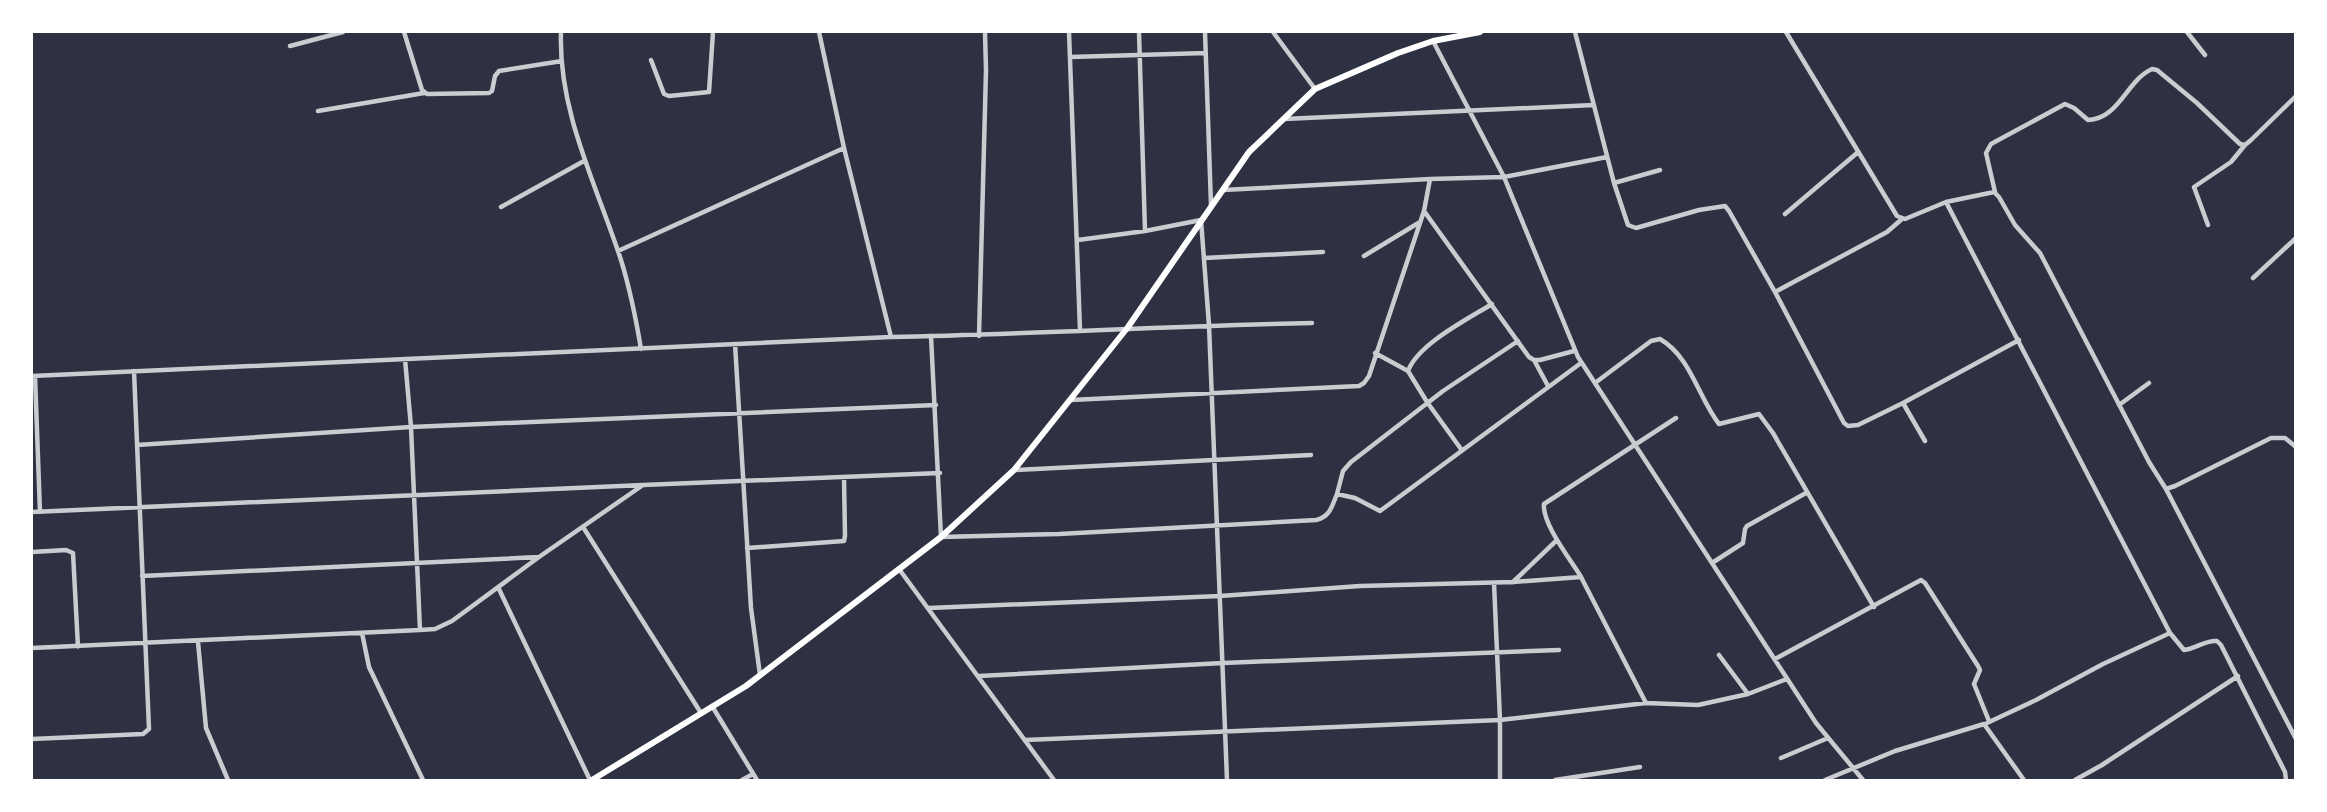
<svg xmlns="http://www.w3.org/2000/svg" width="2327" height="812" font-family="'Sofia Sans Condensed',sans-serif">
<rect width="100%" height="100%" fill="#2d3142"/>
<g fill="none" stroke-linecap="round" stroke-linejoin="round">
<path stroke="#caccd0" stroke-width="4.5" d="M404,32L422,90L427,94L489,93L492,91L495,76L499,71L562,61
M561,32C558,112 597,186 621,260C630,289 636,319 641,349
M819,32L844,148L891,337
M1069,32L1080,330
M1139,32L1145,231
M1205,32L1211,205
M1273,32L1315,89
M1575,32L1614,183L1628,225L1636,228L1699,210L1725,206L1729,211L1775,292
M1786,32L1897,216L1905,219L1946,202L1994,192L1999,197L2015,225L2040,253L2149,462L2166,489L2175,486L2271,438H2285L2296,447
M2187,32L2205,55
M1433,41L1504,177L1578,357L1816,723L1863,780
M290,46L343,32
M1070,57L1206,53
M651,60L664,94L669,96L709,92L713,32
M318,111L424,93
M1284,119L1594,105
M1614,183L1660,170
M1223,190L1430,179
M1995,192L1986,153L1991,144L2065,104L2074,108L2088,120C2119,119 2127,80 2152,69L2157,70L2197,103L2240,144L2245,145L2251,140L2296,96
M1946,202L2170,633L2184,650C2195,649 2205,640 2217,641L2221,645L2285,772L2286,780
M501,207L584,161
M1424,211L1529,357L1534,360H1540L1574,351
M1785,214L1857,153
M1902,219L1887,232L1775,292L1844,423L1848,426L1858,425L1903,403L2019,340
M2208,225L2194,187L2231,162L2245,145
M1078,240L1145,231L1201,220L1209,325L1227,780
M618,251L844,148
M1364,256L1420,222
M1204,258L1323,252
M2253,278L2296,238
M931,336L941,537L1059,534L1316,520C1330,517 1332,506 1337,494L1355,498L1380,511L1581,363
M979,336L986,70L985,32
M735,344L751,608L760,675
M1375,353L1408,371
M1534,360L1548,386
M32,376L891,337C1032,334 1172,326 1312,323
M35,376L40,512
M1595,383L1651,341L1660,339C1691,357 1698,397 1719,424L1759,414L1773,433L1874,607
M1071,400L1359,386L1364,383L1369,376L1424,211L1430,179L1504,177L1607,157
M1903,403L1925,441
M2119,405L2149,383
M137,445L411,427L936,405
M1461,449L1427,402L1408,371C1418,344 1468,319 1492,304
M1014,470L1311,455
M2166,489L2296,739
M1337,494L1343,471L1351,462L1443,391L1518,341
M32,512L643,485
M583,527L701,713
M747,548L844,541L845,536L844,477
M32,552L66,550L73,553L78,647
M1712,563L1743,543L1745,529L1747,526L1806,493
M899,569L1054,780
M142,576L539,557
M1581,577C1571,560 1542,524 1544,504L1676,418
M1513,582L1557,540
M1494,583L1500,720V780
M498,587L590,780
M929,608L1220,596L1360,586L1513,582L1581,577L1646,703
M420,630L435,629L452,621L539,557L643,485L940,473
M362,633L369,667L423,780
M198,642L206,728L228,780
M32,648L420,630L411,427L405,359
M1719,655L1748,694
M1775,659L1921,580L1925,583L1978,666L1980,670L1974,684L1989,721
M979,676L1223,663L1559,650
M712,706L757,780
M1987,723L2036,700L2103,664L2170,633
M32,739L143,734L149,729L134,371
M1025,740L1500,720L1646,703L1698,705L1748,694L1787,679
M1781,758L1828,738
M742,780L753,774
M1555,780L1640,767
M1825,780L1895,751L1984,724L2024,780
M2075,780L2102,765L2238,676"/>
<path stroke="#fff" stroke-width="6" d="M592,780L746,686L941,537L1014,470L1128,327L1249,152L1315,89L1398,53L1433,41L1480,32"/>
</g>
<rect width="2327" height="812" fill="none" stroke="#ffffff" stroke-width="66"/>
</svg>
